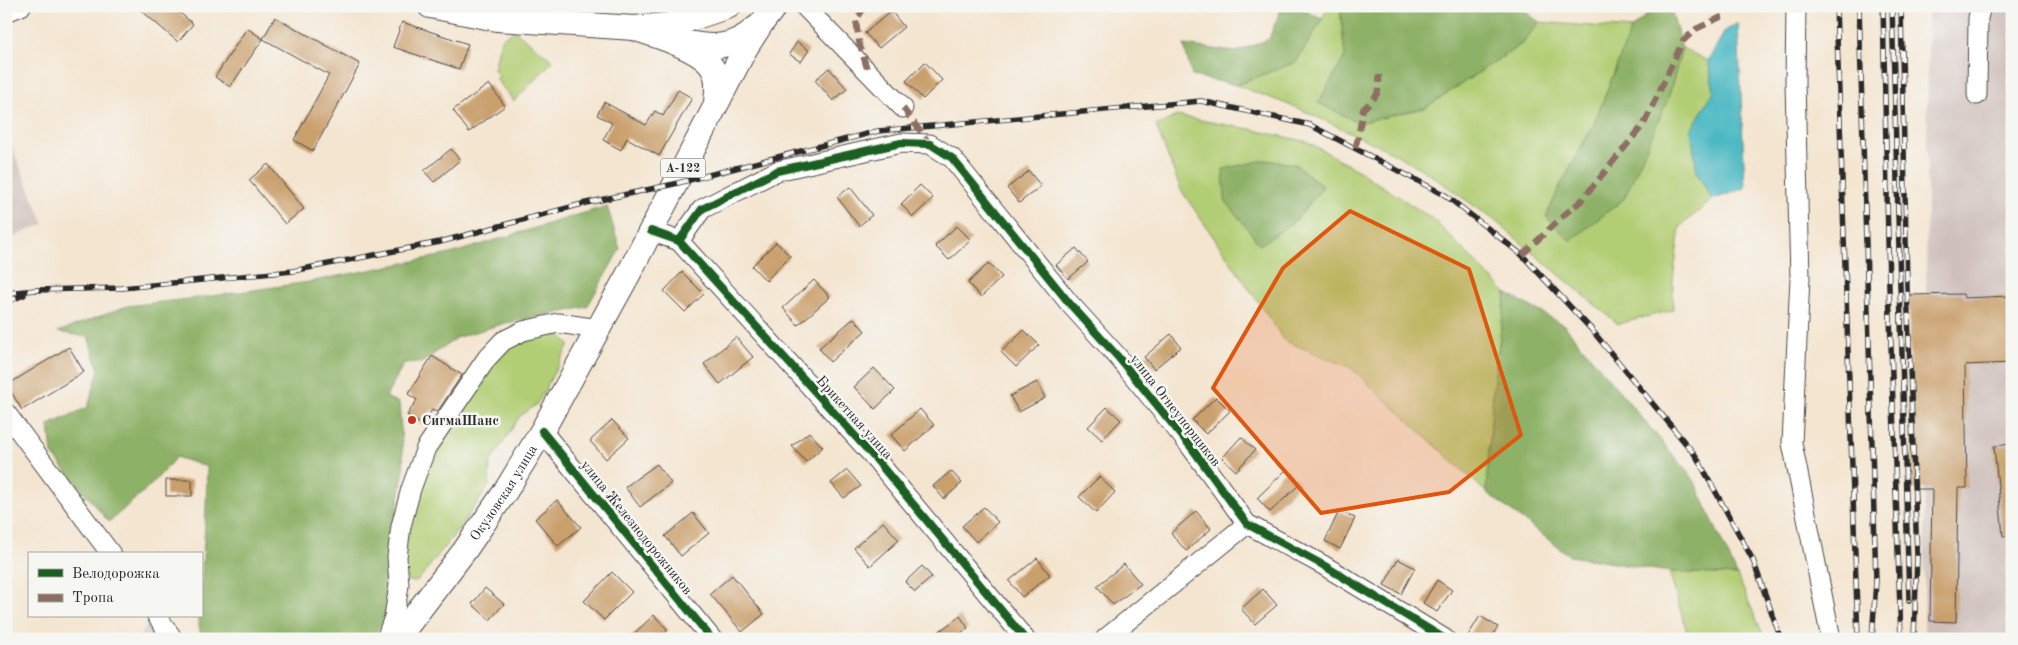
<svg xmlns="http://www.w3.org/2000/svg" width="2018" height="645" font-family="'Old Standard TT',serif">
<rect width="100%" height="100%" fill="#f6f6f2"/>
<filter id="ink" filterUnits="userSpaceOnUse"><feTurbulence type="fractalNoise" baseFrequency=".02" numOctaves="2"/><feDisplacementMap in="SourceGraphic" scale="10" xChannelSelector="R" yChannelSelector="G"/><feConvolveMatrix kernelMatrix="1 2 1 2 8 2 1 2 1" color-interpolation-filters="sRGB"/></filter>
<filter id="wash" filterUnits="userSpaceOnUse"><feTurbulence type="fractalNoise" baseFrequency=".0096" numOctaves="4" result="noise"/><feDisplacementMap in="SourceGraphic" scale="20" xChannelSelector="R" yChannelSelector="G"/><feGaussianBlur stdDeviation="1.12" result="paint"/><feColorMatrix in="noise" values="0 0 0 0 0 0 0 0 0 0 0 0 0 0 0 0 0 1.4 0 .05"/><feComposite in="paint" operator="in"/></filter>
<g filter="url(#wash)">
<rect width="100%" height="100%" fill="#f4e5d0"/>
<path fill="#cfc0bb" d="M1928,6H2012V639H1924Z
M6,133L44,224L6,240Z
M150,620L161,639H138Z"/>
<path fill="#b2ce75" stroke="#6e7c50" fill-rule="evenodd" d="M1329,6H1340L1345,56L1319,103L1425,108L1523,43L1539,22L1631,29L1594,124L1559,188L1668,99L1682,48L1708,61L1714,91L1691,130L1697,172L1712,200L1680,227L1673,280V310L1618,324L1494,220L1431,175L1392,152L1300,109L1236,85L1296,62Z
M514,30L553,61L514,101L496,79L499,76L494,70L501,39Z
M1177,116L1250,129L1308,142L1354,168L1433,219L1506,293L1494,381L1486,492L1351,368L1285,341L1181,190L1156,126ZM1264,160L1295,164L1323,186L1296,220Z
M552,334L562,336L569,345L537,404L520,416L490,463L489,485L478,502L450,540L420,578L415,582L407,580L403,565L411,522L425,469L437,439L483,371L518,339Z
M1669,572L1737,575L1765,639H1689Z"/>
<path fill="#8db166" stroke="#5c6e48" d="M1282,6H1294L1323,19L1296,62L1236,85L1192,76L1184,45L1236,52L1269,39Z
M1340,6H1519L1539,22L1523,43L1425,108L1359,123L1318,103L1345,56Z
M1656,6H1670L1682,48L1668,99L1624,199L1570,241L1546,217L1559,188L1594,124L1631,29Z
M1264,160L1295,164L1323,187L1296,220L1260,245L1225,200L1223,169Z
M607,206L620,249L587,307L506,323L458,337L421,363H404L386,397L399,403L404,469L390,549L391,587L385,621L370,639H201L198,616H201C201,566 207,517 207,467L176,457L152,484L109,522L52,454L49,425L88,407L99,370L88,337L58,332L127,306L205,297L309,282L450,254Z
M1506,293L1564,325L1694,480L1737,575L1669,572L1570,556L1486,492L1494,380Z"/>
<path fill="#49b8c2" stroke="#3a7276" d="M1738,23L1745,188L1712,200L1697,172L1691,130L1714,91L1708,61L1725,31Z"/>
<g id="blocks">
<path fill="#c99f6c" d="M136,6H172L193,24L178,42Z
M891,11L904,27L879,48L865,33Z
M275,17L360,64L313,151L294,140L329,75L263,39Z
M402,22L468,44L459,69L393,47Z
M247,28L263,39L230,87L215,77Z
M797,42L809,50L801,62L789,54Z
M925,62L942,80L923,99L906,81Z
M829,68L847,89L833,101L815,80Z
M489,84L505,106L469,132L453,110Z
M678,90L692,98L659,156L627,138L621,150L603,140L612,123L597,115L604,102L646,125L655,111L663,116Z
M451,149L460,160L434,182L424,171Z
M268,164L304,209L285,224L249,180Z
M1029,171L1041,186L1019,203L1007,188Z
M920,185L933,198L913,217L901,204Z
M850,187L872,215L859,226L837,197Z
M957,226L971,240L949,260L935,246Z
M776,242L790,256L766,281L752,266Z
M1076,248L1088,262L1068,279L1056,265Z
M989,263L1002,277L981,297L968,283Z
M682,272L704,294L685,312L664,291Z
M814,280L830,297L798,325L783,308Z
M1963,294L1964,298L2010,296L2012,363L1965,365L1967,488H1958L1956,622L1930,621L1932,489H1912L1909,295Z
M854,318L865,331L830,362L819,348Z
M1024,330L1039,345L1016,367L1001,352Z
M1171,334L1181,347L1154,369L1144,357Z
M736,337L753,357L720,384L704,364Z
M69,347L84,372L22,410L7,385Z
M432,356L462,375L437,412L432,410L422,425L407,415L417,400L408,394Z
M874,368L895,390L875,409L854,387Z
M1037,382L1045,398L1019,412L1010,396Z
M1216,397L1230,411L1206,434L1192,420Z
M1107,407L1121,420L1102,440L1088,427Z
M920,409L934,425L905,451L891,435Z
M612,420L629,438L606,459L590,441Z
M809,432L823,447L806,462L792,446Z
M1241,437L1255,450L1236,471L1222,458Z
M2012,444V536H2003L1994,446Z
M657,464L671,483L640,507L625,487Z
M1287,469L1300,484L1270,512L1257,498Z
M847,470L861,486L844,498L831,483Z
M951,471L962,483L944,499L933,486Z
M1099,477L1115,492L1096,513L1079,497Z
M166,480H192V496H166Z
M557,500L581,527L558,546L535,519Z
M984,507L998,522L976,542L962,526Z
M1196,511L1211,529L1186,551L1171,533Z
M1339,511L1355,518L1340,549L1325,541Z
M693,513L709,533L681,556L665,536Z
M883,522L899,540L870,566L854,548Z
M1037,558L1050,575L1022,597L1009,581Z
M1398,559L1415,568L1401,594L1384,585Z
M1124,564L1141,584L1113,605L1097,586Z
M922,566L932,577L915,592L905,582Z
M612,572L632,592L604,620L584,601Z
M732,575L764,614L742,632L710,594Z
M1437,580L1452,590L1437,612L1423,603Z
M485,588L504,604L490,620L472,604Z
M1263,589L1277,605L1255,624L1241,609Z
M654,615L668,630L658,639H628Z
M960,616L968,628L953,639H929Z
M1480,616L1498,627L1490,639H1466Z"/>
</g>
</g>
<g filter="url(#ink)">
<use href="#blocks" fill-opacity="0" stroke="#494744" stroke-width="1"/>
<g fill="none" stroke-linecap="round" stroke-linejoin="round">
<g stroke="#494744" stroke-width="21">
<path id="minor" d="M804,6L903,108
M1796,6L1795,83L1800,278L1792,443L1831,639
M6,12L21,6
M1977,95L1978,18L1981,6
M651,231L679,241L874,457L1025,639
M679,241L702,209L777,171L901,143L930,144L952,158L1070,304L1118,357L1191,447L1247,524L1323,565L1445,639
M6,413L111,554
M542,431L712,639
M157,616L173,639
M386,639L394,617L399,585L397,557L401,526L411,489L426,448L487,358L503,341L523,331L558,323L599,329
M1105,639L1247,524"/>
</g>
<g stroke="#494744" stroke-width="26">
<g id="major">
<path d="M430,6L497,19L634,28L667,25L684,21L729,6"/>
<path d="M639,30C658,36 706,51 714,71C719,80 717,92 716,102"/>
<path d="M682,42C712,48 731,50 756,28"/>
<path id="s1" d="M397,639L465,550L505,492L542,431L628,275L745,49L761,24L775,6"/>
</g>
</g>
<use href="#minor" stroke="#fff" stroke-width="19"/>
<use href="#major" stroke="#fff" stroke-width="24"/>
<g stroke="#2b2b2b" stroke-width="5.5">
<path id="rail" d="M1836,6L1858,639
M1859,6L1876,581L1872,639
M1883,6L1889,287L1901,639
M1892,6L1909,601
M1901,6L1907,286L1917,556L1914,639
M6,293L36,290L122,288L293,271L440,242L586,203L674,184L878,131L1201,101L1310,125L1445,195L1522,255L1591,329L1696,456L1753,560L1781,639
M6,302L24,295"/>
</g>
<use href="#rail" stroke="#f6f6f2" stroke-width="4" stroke-dasharray="11" stroke-linecap="butt"/>
<path stroke="#8d6e63" stroke-width="6" stroke-dasharray="12 6" stroke-linecap="butt" d="M865,6L856,21L859,42L868,72
M903,108L930,144
M1355,148L1358,138L1363,109C1377,96 1380,95 1379,75
M1522,255L1565,214L1581,201L1644,124L1683,41L1696,29L1723,16L1725,6"/>
<g stroke="#f6f6f2" stroke-width="11">
<path id="cycleway" d="M651,231L679,241L874,457L1025,639
M679,241L702,209L777,171L901,143L930,144L952,158L1070,304L1118,357L1191,447L1247,524L1323,565L1445,639
M542,431L712,639"/>
</g>
<use href="#cycleway" stroke="#1b5e20" stroke-width="8"/>
</g>
</g>
<path fill="#df570e" fill-opacity="0.2" stroke="#df570e" stroke-width="4" stroke-linejoin="round" d="M1350,211L1469,269L1521,435L1449,492L1321,513L1213,388L1283,268Z"/>
<circle fill="#c8321e" stroke="#f6f6f2" stroke-width="2" cx="412" cy="420" r="5"/>
<g text-anchor="middle" stroke-width="5" stroke-linejoin="round" paint-order="stroke">
<rect fill="#f6f6f2" stroke="#686867" stroke-width="1" x="660.5" y="158.5" width="45" height="19" rx="4"/>
<g font-size="12" font-weight="bold" fill="#2b2b2b">
<text x="683" y="172">А-122</text>
</g>
<g font-size="14" fill="#2b2b2b" stroke="#f6f6f2">
<text transform="translate(1176 410) rotate(52)" y="5">улица Огнеупорщиков</text>
<text transform="translate(855 417) rotate(48)" y="5">Брикетная улица</text>
<text dy="5" stroke="none"><textPath href="#s1" startOffset="181">Окуловская улица</textPath></text>
<text transform="translate(637 527) rotate(51)" y="5">улица Железнодорожников</text>
</g>
<g font-size="14" font-weight="bold" fill="#2b2b2b" stroke="#f6f6f2" text-anchor="start">
<text x="422" y="425">СигмаШанс</text>
</g>
</g>
<rect width="2018" height="645" fill="none" stroke="#f6f6f2" stroke-width="25"/>
<rect x="28" y="552" width="175" height="65" fill="#f6f6f2" stroke="#a5a5a2"/>
<rect x="38" y="569" width="25" height="8" fill="#1b5e20" stroke="#a5a5a2"/>
<text x="72" y="578" font-size="15" fill="#2b2b2b">Велодорожка</text>
<rect x="38" y="594" width="25" height="8" fill="#8d6e63" stroke="#a5a5a2"/>
<text x="72" y="602" font-size="15" fill="#2b2b2b">Тропа</text>
</svg>
